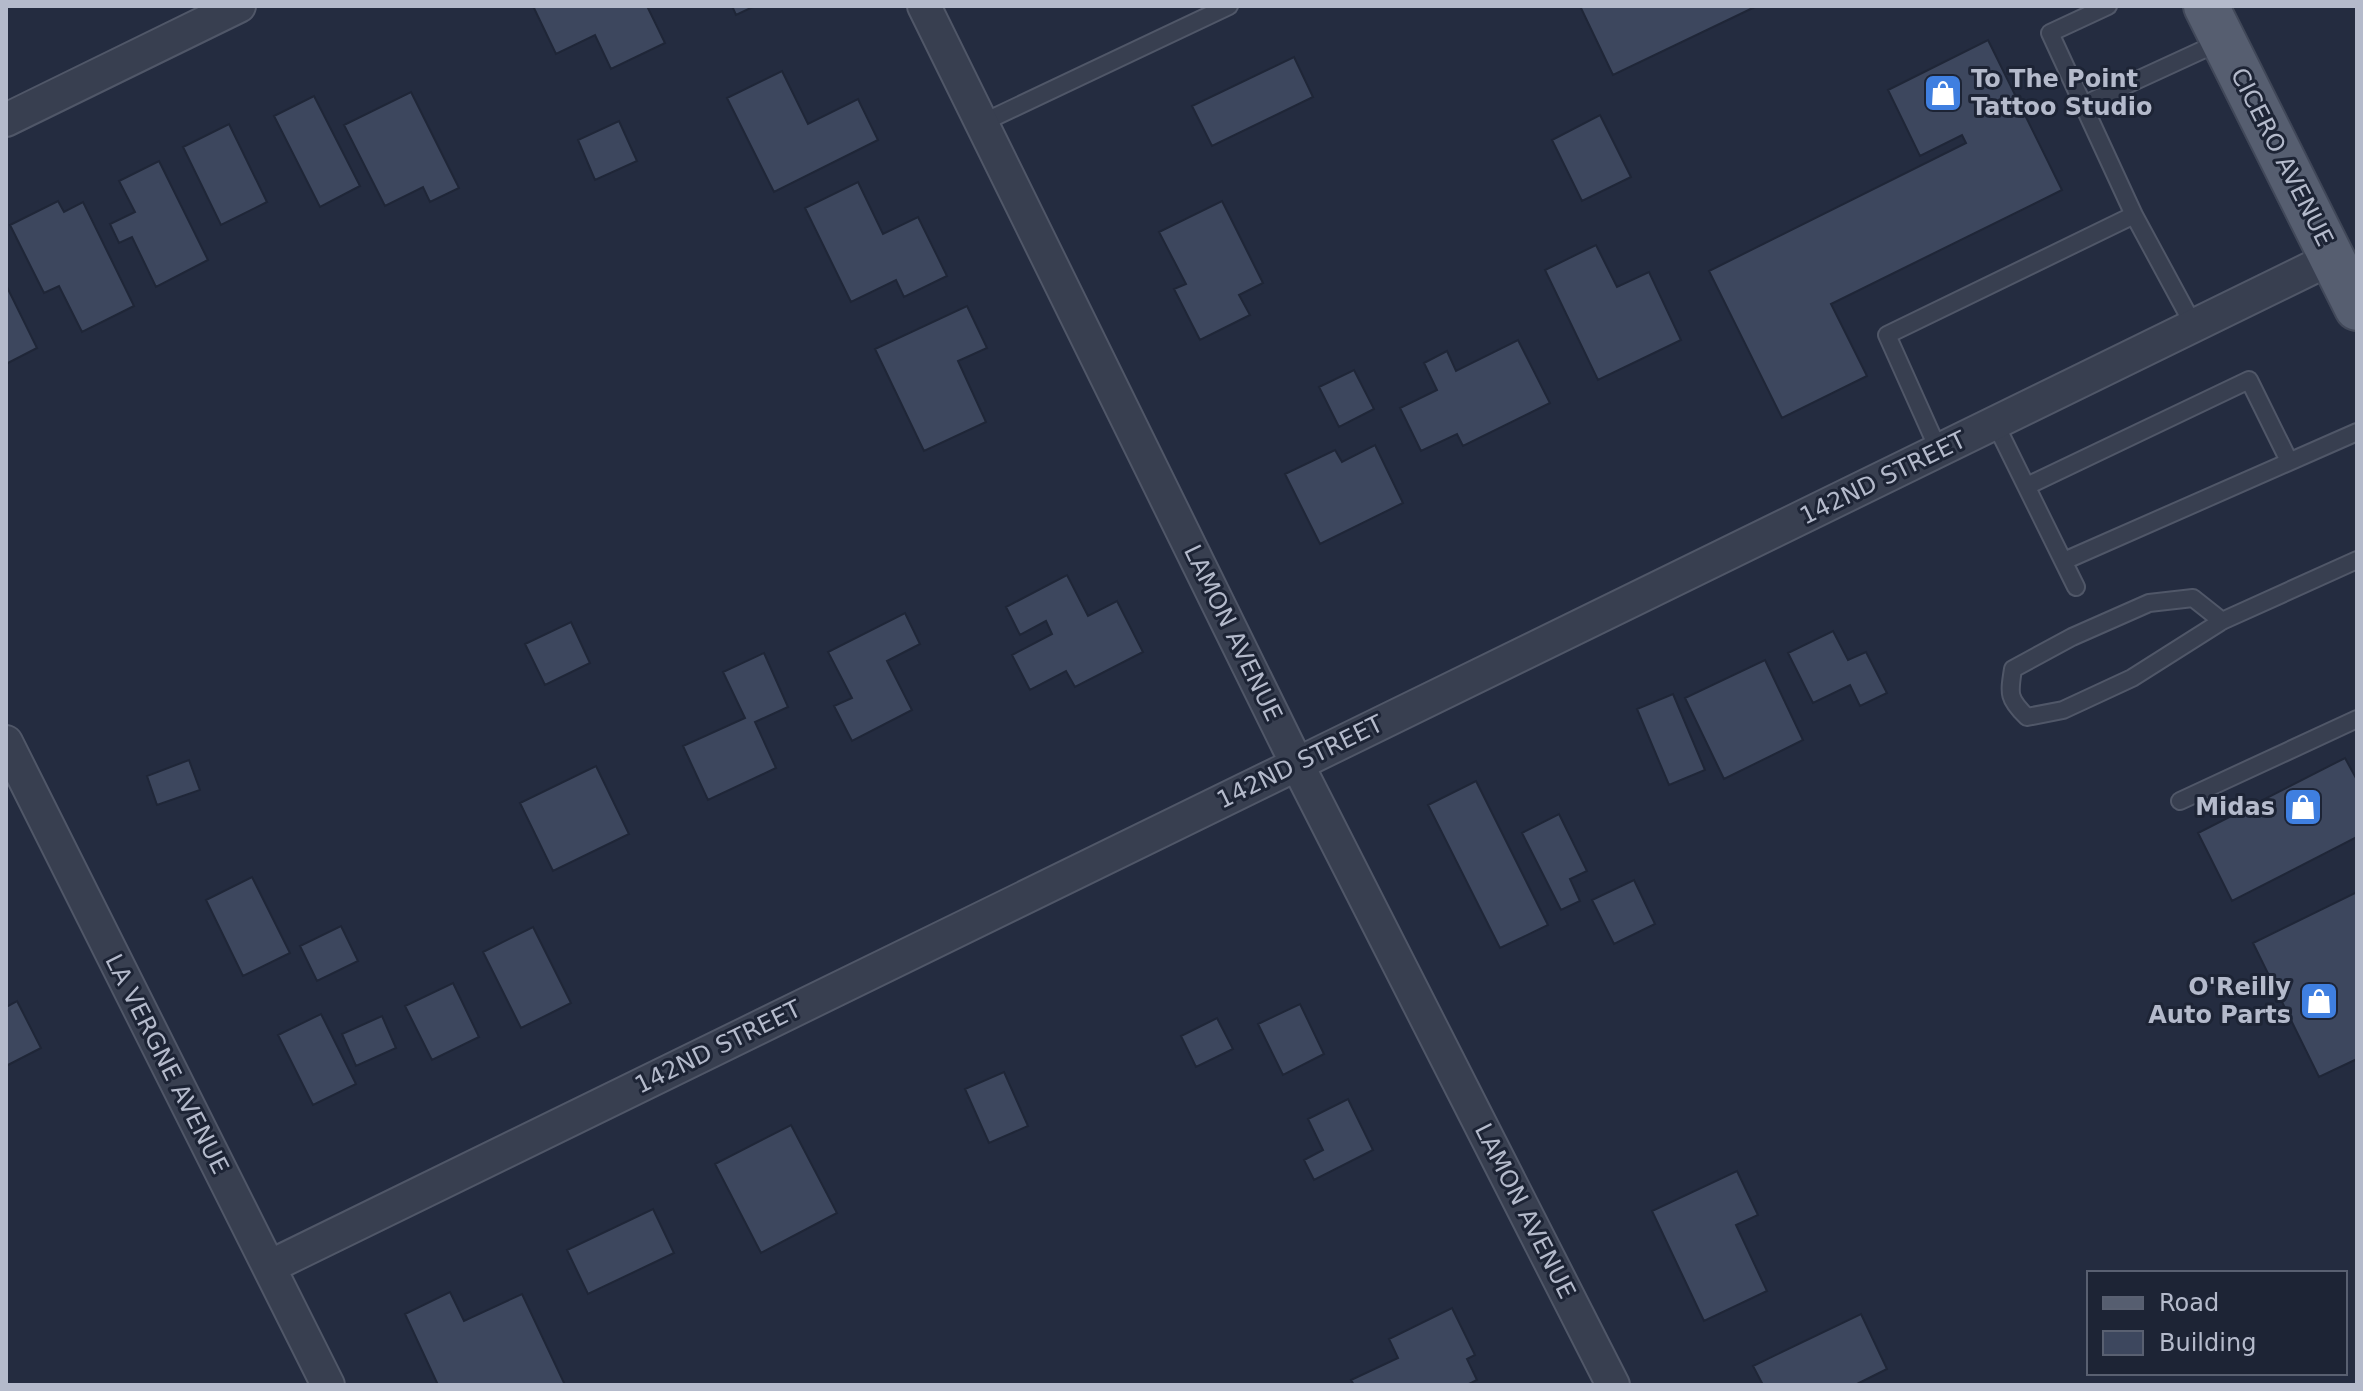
<svg xmlns="http://www.w3.org/2000/svg" width="2363" height="1391" font-family="'DejaVu Sans',sans-serif">
<rect width="100%" height="100%" fill="#242c40"/>
<path fill="#3d475e" stroke="#1f2637" stroke-width="2" d="M533,6H647L665,43L611,69L595,35L556,54Z
M732,6H755L736,15Z
M1580,6H1757L1613,75Z
M1988,40L2062,190L1831,304L1867,376L1782,418L1709,271L1966,143L1962,135L1920,156L1888,90Z
M1294,57L1313,97L1212,146L1192,106Z
M782,71L808,124L858,99L878,140L774,192L727,98Z
M411,92L459,188L430,202L423,187L385,206L344,125Z
M314,96L360,186L320,207L274,116Z
M1600,115L1631,177L1582,201L1552,140Z
M619,121L637,161L595,180L578,140Z
M229,124L267,202L221,225L183,147Z
M159,161L208,260L156,287L132,237L119,243L110,224L135,212L119,181Z
M858,182L883,234L918,217L947,276L904,297L896,280L851,302L805,208Z
M58,201L64,212L83,202L134,306L82,332L59,286L44,293L10,225Z
M1222,201L1263,283L1239,295L1250,315L1200,340L1174,289L1186,284L1159,232Z
M1596,245L1617,287L1649,272L1681,340L1598,380L1545,270Z
M6,285L37,348L6,364Z
M967,306L987,348L958,361L986,422L924,451L875,349Z
M1518,340L1550,403L1463,446L1457,434L1421,451L1400,408L1437,390L1424,363L1447,351L1456,371Z
M1354,370L1374,409L1339,427L1319,387Z
M1375,445L1403,503L1320,544L1285,474L1335,450L1342,462Z
M1067,575L1088,616L1117,601L1143,652L1075,687L1066,671L1030,690L1012,655L1052,634L1046,621L1020,635L1006,607Z
M905,613L920,644L887,661L912,710L852,741L834,706L852,698L828,652Z
M571,622L590,663L545,685L525,644Z
M1833,631L1848,660L1866,652L1887,693L1860,706L1850,685L1813,703L1788,653Z
M764,653L788,707L755,722L776,768L708,800L683,746L745,718L723,672Z
M1765,660L1803,740L1724,779L1685,698Z
M1673,694L1705,770L1669,785L1637,709Z
M2345,758L2357,780V837L2232,901L2198,833Z
M189,760L200,790L157,805L147,776Z
M596,766L629,834L553,871L520,803Z
M1476,781L1548,925L1500,948L1428,805Z
M1559,814L1587,871L1570,879L1580,901L1561,910L1522,833Z
M252,877L290,953L243,976L206,900Z
M1634,880L1655,924L1614,944L1592,900Z
M2357,892V1059L2319,1077L2253,943Z
M341,926L358,961L317,981L300,946Z
M533,927L571,1003L521,1028L483,952Z
M453,983L479,1037L432,1060L405,1006Z
M17,1001L41,1048L6,1066V1007Z
M1300,1004L1324,1054L1283,1075L1258,1024Z
M321,1014L356,1084L313,1105L278,1035Z
M382,1016L396,1048L356,1066L342,1034Z
M1217,1018L1233,1049L1196,1067L1181,1036Z
M1004,1072L1028,1126L989,1143L965,1089Z
M1348,1099L1373,1150L1314,1180L1304,1160L1323,1150L1308,1119Z
M791,1125L837,1213L761,1253L715,1164Z
M1737,1171L1758,1215L1736,1225L1767,1291L1704,1321L1652,1211Z
M653,1209L674,1253L588,1294L567,1250Z
M450,1292L464,1321L522,1294L565,1385H438L405,1314Z
M1452,1308L1475,1355L1467,1359L1477,1380L1467,1385H1354L1351,1380L1398,1358L1389,1339Z
M1861,1314L1887,1369L1855,1385H1763L1753,1366Z"/>
<g fill="none" stroke-linecap="round" stroke-linejoin="round">
<g stroke="#505768" stroke-width="20">
<path id="service" d="M2083,105L2222,41
M982,123L1229,6
M2134,215L2194,326
M1995,423L2076,587
M1939,451L1887,335L2134,215L2050,33L2108,6
M2027,486L2249,380L2289,461
M2064,561L2357,432
M2222,621L2193,598L2149,603L2072,637L2013,669C2009,694 2008,699 2027,717L2063,710L2132,678L2222,621L2357,560
M2180,801L2357,719"/>
</g>
<g stroke="#505768" stroke-width="36">
<path id="minor" d="M924,6L1297,764L1613,1385
M6,120L239,6
M6,742L328,1385
M269,1267L2332,258"/>
</g>
<g stroke="#414859" stroke-width="48">
<path id="primary" d="M2206,6L2357,308"/>
</g>
<use href="#service" stroke="#383f50" stroke-width="16"/>
<use href="#minor" stroke="#383f50" stroke-width="32"/>
<use href="#primary" stroke="#565e70" stroke-width="44"/>
</g>
<defs>
<g id="shop-square" transform="scale(2)"><rect x="-9" y="-9" width="18" height="18" rx="4" fill="#3f7fe0" stroke="#1d2435"/><path d="M-5-2.5h2.3a2.7 3.5 0 0 1 5.4 0H5L5.5 6h-11ZM-1.5-2.5h3a1.5 2.3 0 0 0-3 0Z" fill="#fff"/></g>
</defs>
<g fill-rule="evenodd">
<use href="#shop-square" x="1943" y="93"/>
<use href="#shop-square" x="2303" y="807"/>
<use href="#shop-square" x="2319" y="1001"/>
</g>
<g text-anchor="middle" stroke-width="6" stroke-linejoin="round" paint-order="stroke">
<g font-size="24" font-weight="bold" fill="#b4bacb" stroke="#1d2435" text-anchor="end">
<text x="1971" y="87" text-anchor="start">To The Point<tspan x="1971" dy="28">Tattoo Studio</tspan></text>
<text x="2275" y="815">Midas</text>
<text x="2291" y="995">O'Reilly<tspan x="2291" dy="28">Auto Parts</tspan></text>
</g>
<g font-size="24" fill="#b4bacb" stroke="#1d2435">
<text transform="translate(2282 157) rotate(63)" y="8">CICERO AVENUE</text>
<text transform="translate(1883 478) rotate(-26)" y="8">142ND STREET</text>
<text transform="translate(1233 633) rotate(64)" y="8">LAMON AVENUE</text>
<text transform="translate(1300 762) rotate(-26)" y="8">142ND STREET</text>
<text transform="translate(718 1047) rotate(-26)" y="8">142ND STREET</text>
<text transform="translate(167 1064) rotate(63)" y="8">LA VERGNE AVENUE</text>
<text transform="translate(1525 1211) rotate(63)" y="8">LAMON AVENUE</text>
</g>
</g>
<rect width="2363" height="1391" fill="none" stroke="#b4bacb" stroke-width="16"/>
<rect x="2087" y="1271" width="260" height="104" fill="#1d2435" stroke="#596071" stroke-width="2"/>
<rect x="2103" y="1297" width="40" height="12" fill="#565e70" stroke="#596071" stroke-width="2"/>
<text x="2159" y="1311" font-size="24" fill="#b4bacb">Road</text>
<rect x="2103" y="1331" width="40" height="24" fill="#3d475e" stroke="#596071" stroke-width="2"/>
<text x="2159" y="1351" font-size="24" fill="#b4bacb">Building</text>
</svg>
